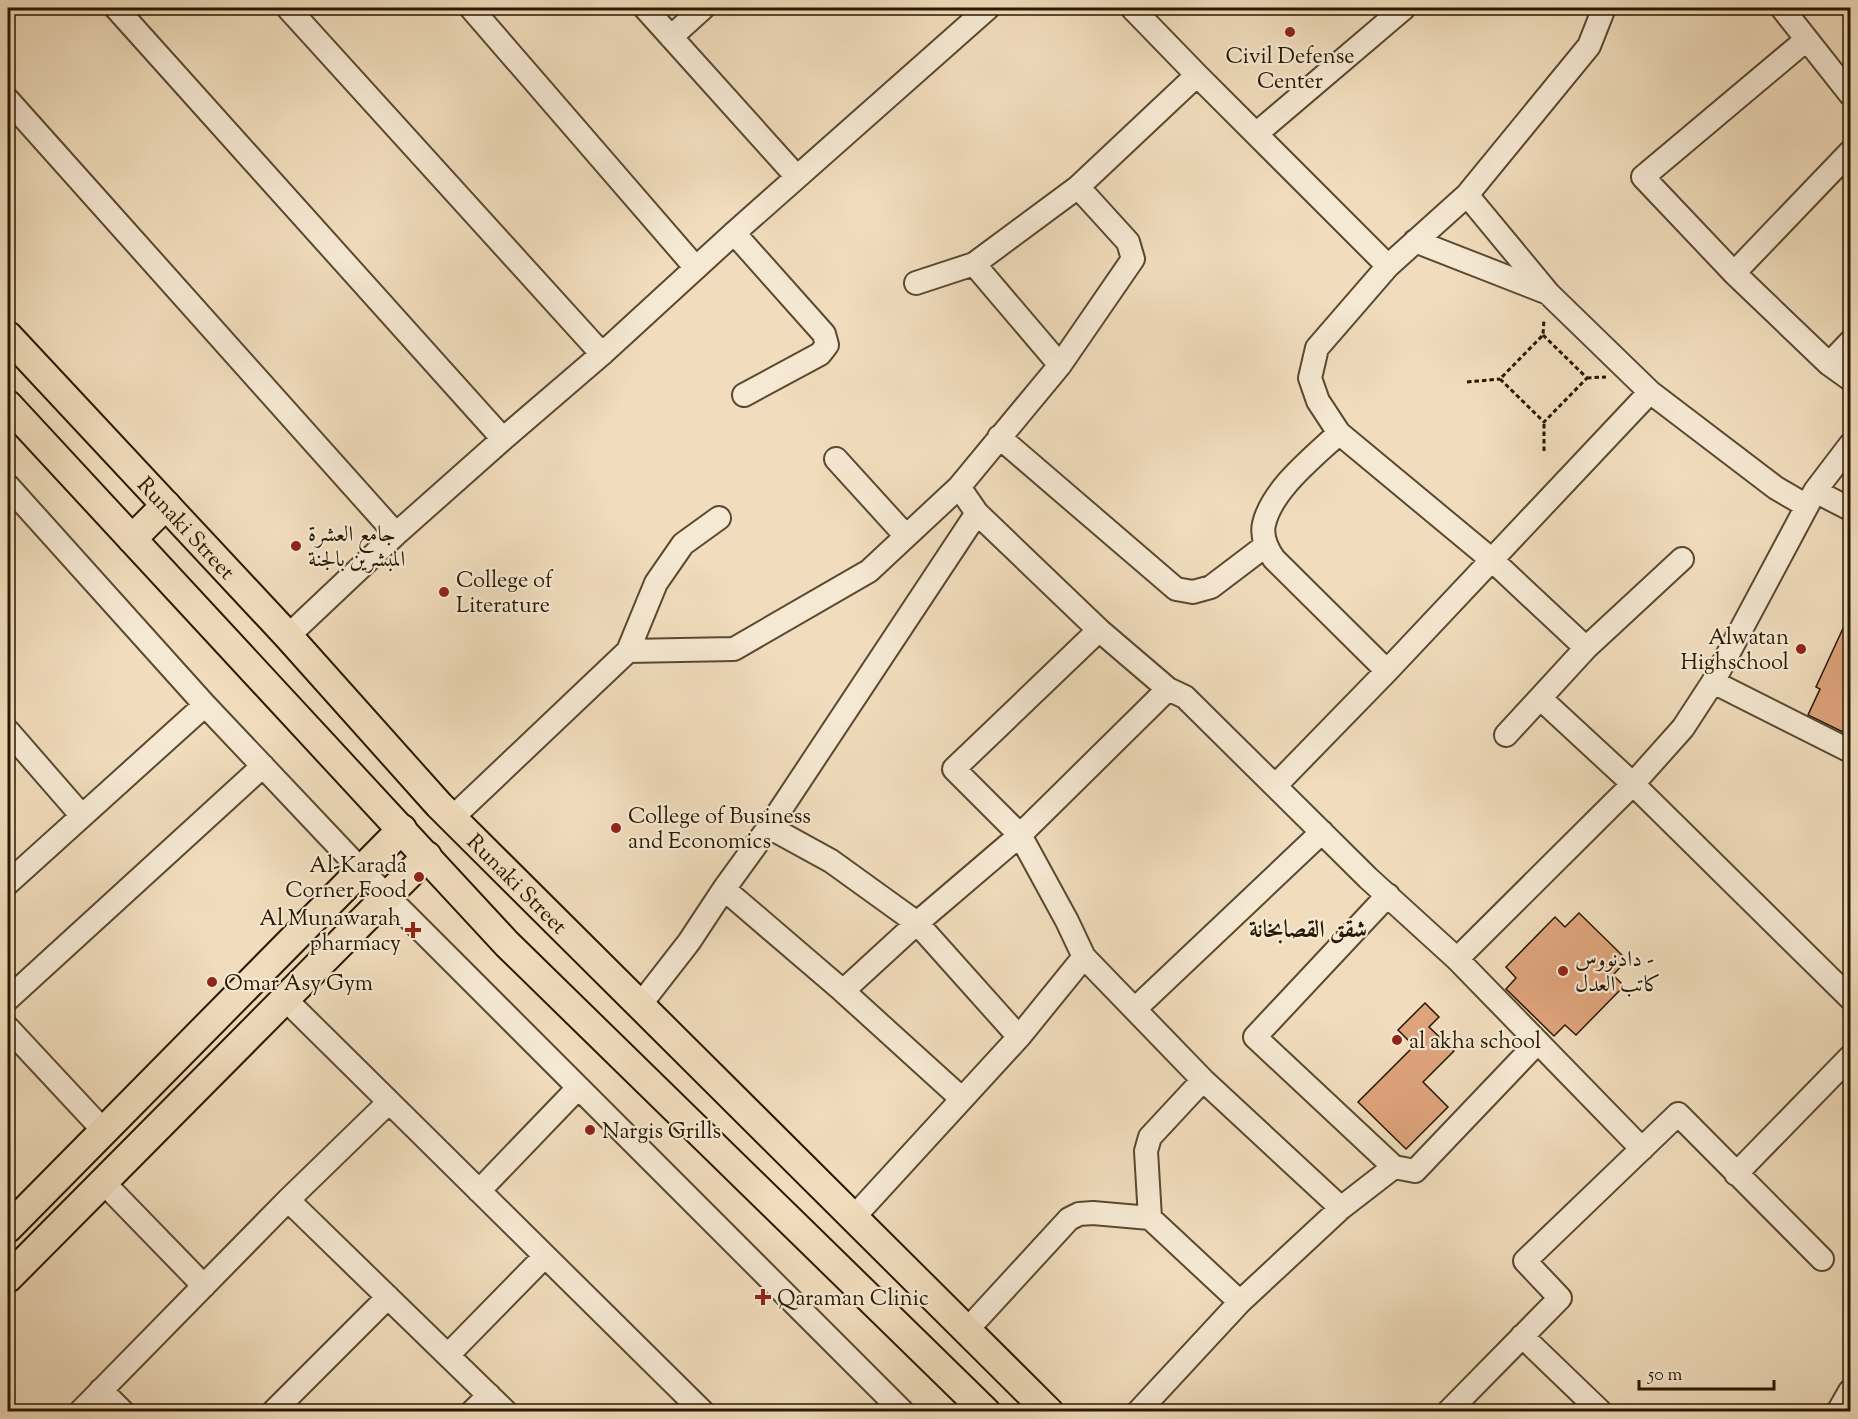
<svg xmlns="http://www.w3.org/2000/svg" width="1858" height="1419" font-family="'Sorts Mill Goudy',Amiri,serif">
<rect width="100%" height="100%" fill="#f1ddbd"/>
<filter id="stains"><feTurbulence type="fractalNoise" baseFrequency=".00333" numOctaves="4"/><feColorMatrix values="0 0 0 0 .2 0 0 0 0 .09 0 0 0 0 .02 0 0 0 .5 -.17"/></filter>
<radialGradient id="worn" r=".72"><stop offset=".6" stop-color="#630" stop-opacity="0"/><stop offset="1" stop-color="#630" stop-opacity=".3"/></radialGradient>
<path fill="#dfa47c" stroke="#281801" stroke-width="1.5" d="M1851,611V736L1808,715L1820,689L1816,687Z
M1579,913L1627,960L1613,975L1624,986L1576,1035L1565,1025L1554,1036L1506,989L1516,978L1506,967L1555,917L1565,927Z
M1425,1003L1439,1017L1429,1027L1454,1051L1423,1082L1448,1107L1406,1149L1358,1102L1414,1046L1398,1030Z"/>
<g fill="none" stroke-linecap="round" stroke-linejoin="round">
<g stroke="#5a4930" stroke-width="26">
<path id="minor" d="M116,8L503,439
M288,8L602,354
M471,8L696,268
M645,8L797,177
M1132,8L1197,75L1388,266
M1782,8L1850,94
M671,37L703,8
M1806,40L1643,177L1734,273L1829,364L1850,342
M8,100L396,534
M1256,134L1404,8
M1467,195L1549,294L1650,392L1776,488L1807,506
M734,233L824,334L827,345L820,354L744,395
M1415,241L1548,293
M974,264L1060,365
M1734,273L1850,152
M916,283L974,264L1078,187L1197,75
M1829,364L1850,379
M1339,433C1314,457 1272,489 1264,524C1261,537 1267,549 1274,559L1387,671
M999,437L1176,589L1193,592L1211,587L1265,546
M836,459L906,536
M8,486L205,705L361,870L903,1412
M959,487L977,513L1099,630L1168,689L1185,697L1368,878L1457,959L1642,1149
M1815,491L1850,509
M1099,630L954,769L1020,835L1067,921L1084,957L1203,1080L1341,1208
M288,636L396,534L503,439L602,354L734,233L988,8
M1586,648L1492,560L1339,433L1318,401L1310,378L1317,348L1388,266L1467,195L1589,46L1604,8
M628,651L656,583L683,544L719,518
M1713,682L1850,751
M1540,698L1633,784L1850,998
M8,731L82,816
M1506,735L1586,648L1682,559
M1276,785L1387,671L1650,392
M452,818L628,651L734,649L869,571L959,487L1060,365L1133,259L1128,242L1078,187
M769,827L831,861L917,923L1019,1037
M8,883L205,705
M724,889L843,991L962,1099
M1388,895L1255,1037L1394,1167L1415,1171L1538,1042
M1457,959L1633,784L1683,728L1713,682L1815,491L1850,445
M843,991L917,923L1020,835L1168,689
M8,999L263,766
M285,999L703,1412
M640,1005L689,942L724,889L769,827L977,513
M1135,1009L1322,832
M8,1028L104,1131
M1736,1174L1850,1057
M103,1182L204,1286
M479,1191L578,1088
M288,1200L506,1412
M853,1218L1019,1037L1084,957
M1150,1218L1146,1151L1150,1137L1203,1080
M966,1331L1069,1219L1079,1214L1093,1213L1150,1218L1240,1302
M1522,1336L1601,1412
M448,1355L545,1256
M101,1390L123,1412
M80,1412L288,1200L389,1102
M273,1412L388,1297
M472,1412L489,1395
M1138,1412L1240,1302L1341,1208L1394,1167
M1448,1412L1560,1298L1525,1261L1678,1114L1822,1259
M1838,1412L1850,1391"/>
</g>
<g stroke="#281801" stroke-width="32">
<g id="major">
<path id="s1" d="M8,336L288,636L439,805L1049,1412"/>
<path d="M8,405L507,944L986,1412"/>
<path d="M132,539L166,505"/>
<path d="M8,1228L402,829"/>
<path d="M8,1278L427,856"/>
</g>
</g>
<path stroke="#281801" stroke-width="3" stroke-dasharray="4.5 3" stroke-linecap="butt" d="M1543,335L1587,378L1544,422L1500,379L1543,335L1544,319
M1587,378L1606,377
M1467,382L1500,379
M1544,451V422"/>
<use href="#minor" stroke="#f6e9d4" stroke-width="22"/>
<use href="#major" stroke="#f1ddbd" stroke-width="28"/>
</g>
<g fill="#8f2418" stroke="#f6e9d4" stroke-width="2">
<circle cx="1290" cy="32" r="6"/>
<circle cx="296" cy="546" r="6"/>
<circle cx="444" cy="592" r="6"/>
<circle cx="1801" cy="649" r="6"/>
<circle cx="616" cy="828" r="6"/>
<circle cx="419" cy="877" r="6"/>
<path d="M410 921h6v6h6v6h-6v6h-6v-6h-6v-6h6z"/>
<circle cx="1563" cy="971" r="6"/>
<circle cx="212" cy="982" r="6"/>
<circle cx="1397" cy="1040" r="6"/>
<circle cx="590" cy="1130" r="6"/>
<path d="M760 1288h6v6h6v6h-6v6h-6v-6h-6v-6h6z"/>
</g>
<g text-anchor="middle" stroke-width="4.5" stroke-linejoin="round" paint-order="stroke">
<g font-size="22" fill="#281801" stroke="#f6e9d4" text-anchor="start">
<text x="1290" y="63" text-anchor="middle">Civil Defense<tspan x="1290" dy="25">Center</tspan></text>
<text x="308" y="541">جامع العشرة<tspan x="308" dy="25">المبشرين بالجنة</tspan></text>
<text x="456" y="587">College of<tspan x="456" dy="25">Literature</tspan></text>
<text x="1789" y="644" text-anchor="end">Alwatan<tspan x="1789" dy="25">Highschool</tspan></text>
<text x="628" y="823">College of Business<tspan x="628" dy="25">and Economics</tspan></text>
<text x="407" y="872" text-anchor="end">Al-Karada<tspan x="407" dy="25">Corner Food</tspan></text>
<text x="401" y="925" text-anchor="end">Al Munawarah<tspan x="401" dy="25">pharmacy</tspan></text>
<text x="1575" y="966">دادنووس -<tspan x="1575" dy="25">کاتب العدل</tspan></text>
<text x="224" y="990">Omar Asy Gym</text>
<text x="1409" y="1048">al akha school</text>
<text x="602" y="1138">Nargis Grills</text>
<text x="777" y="1305">Qaraman Clinic</text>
</g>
<g font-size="22" fill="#281801" stroke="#f6e9d4">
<text dy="8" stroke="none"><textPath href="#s1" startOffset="262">Runaki Street</textPath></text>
<text dy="8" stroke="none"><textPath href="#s1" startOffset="748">Runaki Street</textPath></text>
</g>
<g font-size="24" font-weight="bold" fill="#281801" stroke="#f6e9d4">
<text x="1308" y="937">شقق القصابخانة</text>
</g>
</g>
<rect width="1858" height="1419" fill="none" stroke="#f1ddbd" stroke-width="30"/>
<rect x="9" y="9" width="1840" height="1401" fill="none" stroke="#281801" stroke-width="3"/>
<rect x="15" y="15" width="1828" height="1389" fill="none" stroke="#281801" stroke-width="1.5"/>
<path d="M1639 1380v9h135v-9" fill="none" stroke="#281801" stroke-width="3"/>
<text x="1648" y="1380" font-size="18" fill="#281801" stroke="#f6e9d4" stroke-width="4.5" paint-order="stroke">50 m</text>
<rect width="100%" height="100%" filter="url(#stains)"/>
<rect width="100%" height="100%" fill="url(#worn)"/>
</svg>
